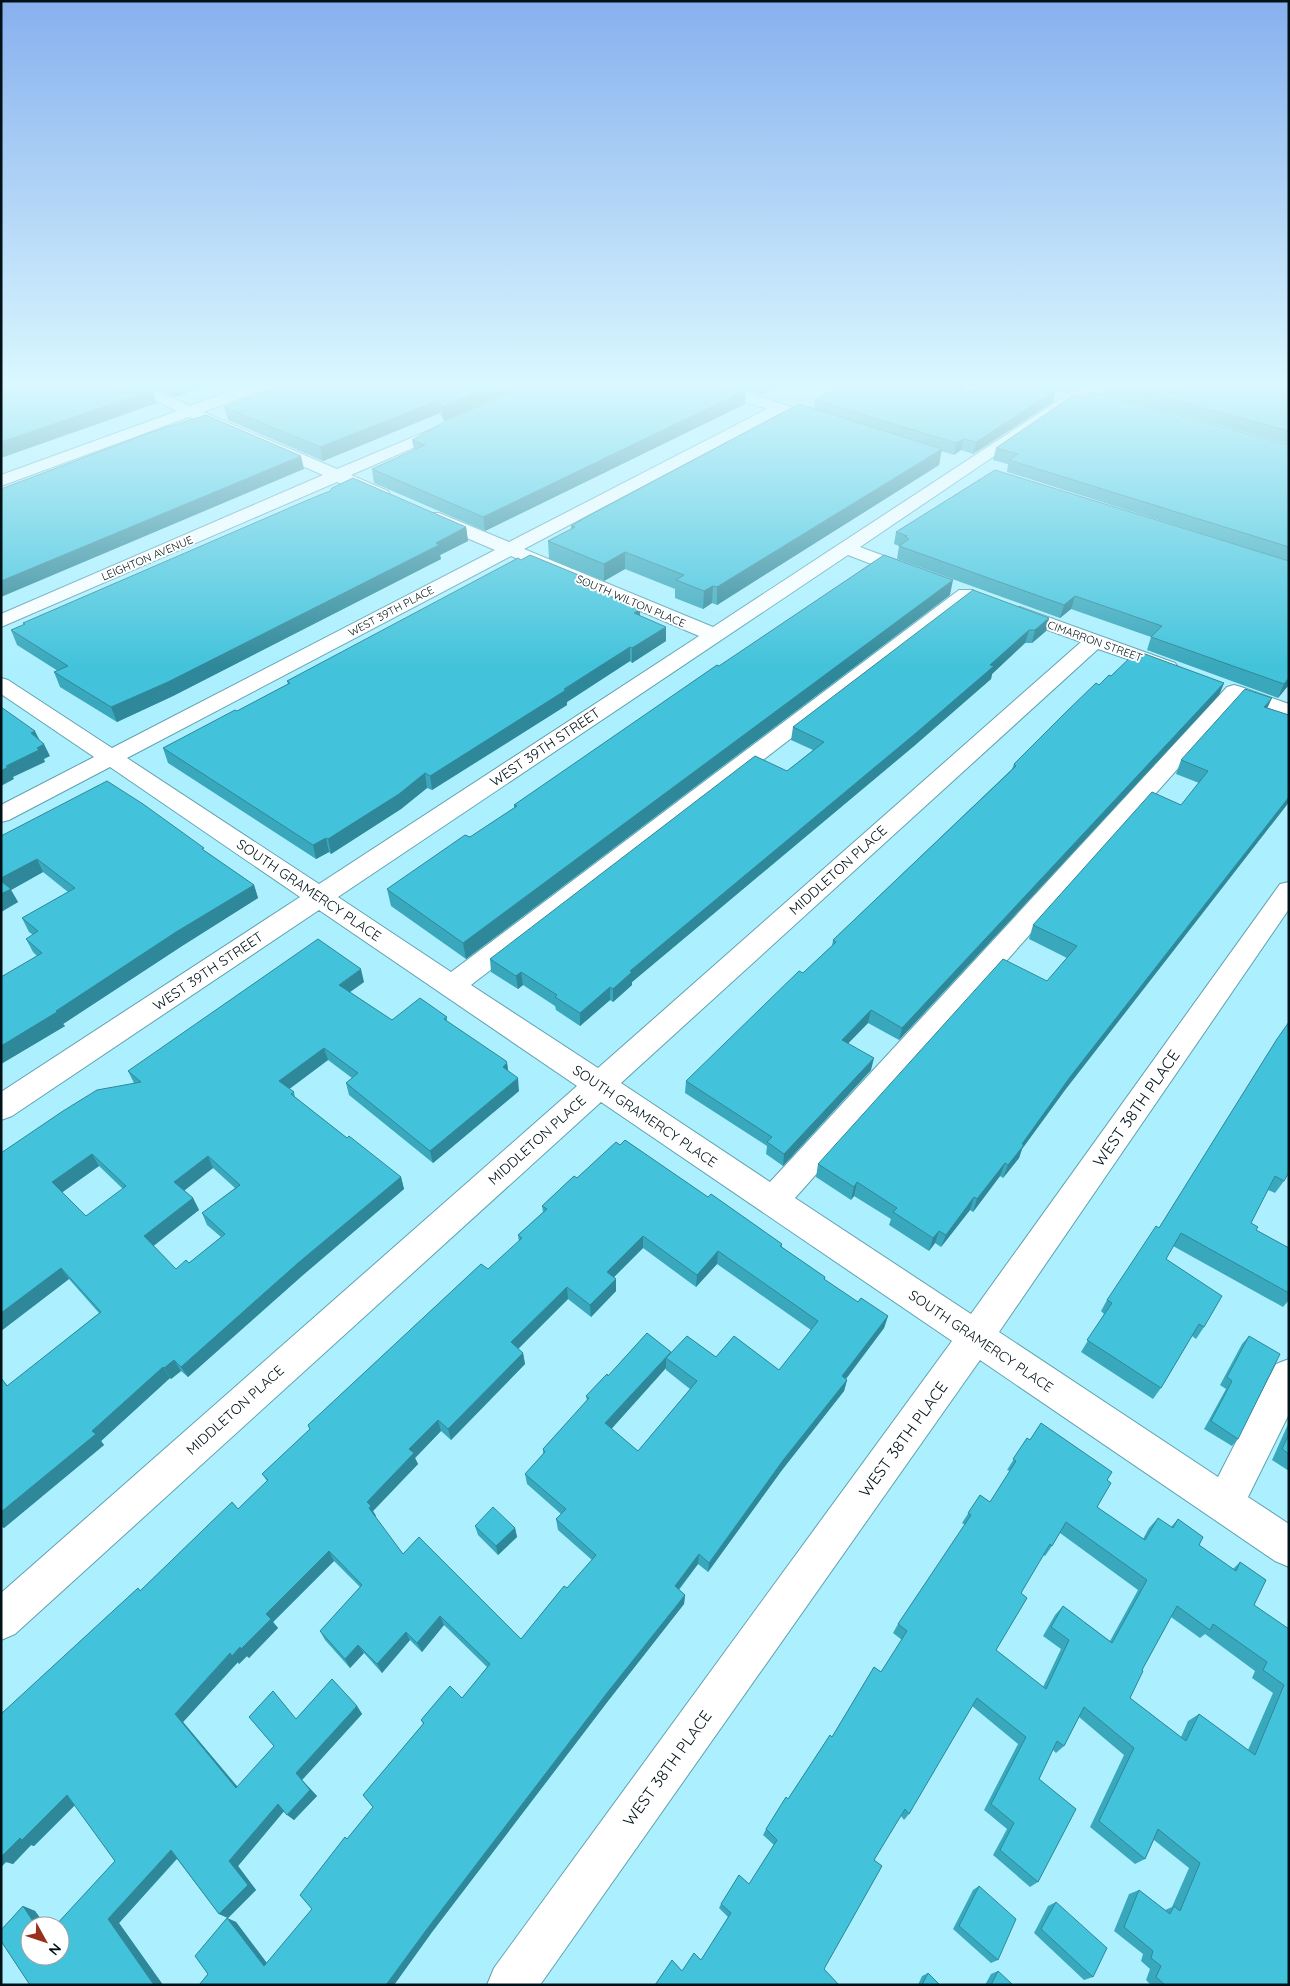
<svg xmlns="http://www.w3.org/2000/svg" width="1290" height="1986" font-family="Quicksand,sans-serif">
<rect width="100%" height="100%" fill="#acf0ff"/>
<g fill="none" stroke-linecap="round" stroke-linejoin="round">
<g stroke="#5fa1af" stroke-width="2">
<path id="minor" d="M127,387H147L190,406L242,387H263L261,390L203,412L337,469L442,425L447,423L455,428L452,431L351,475L388,491L390,495L388,499H376L337,482L1,627V614L323,475L189,417L1,486V475L177,411Z
M707,387H730L794,408L797,411L789,416L781,413L524,549L713,627L1079,387H1096L860,547L919,569L921,573L919,577H905L848,555L338,897L451,972L959,590H973L976,594L973,598L471,985L598,1068L1081,642L1006,615L1003,611L1006,607H1020L1175,663L1178,667L1175,671L1168,673L1098,649L621,1083L770,1182L1227,687L1234,685L1241,687L1289,704V717L1239,700L795,1198L971,1314L1280,884L1289,882V909L999,1332L1218,1477L1276,1364L1289,1359V1414L1248,1497L1289,1524V1567L1275,1561L980,1360L540,1985H487L494,1968L952,1341L601,1102L15,1634L1,1640V1593L577,1086L319,910L12,1116L1,1120V1092L300,897L110,767L9,820L1,822V805L94,757L1,694V678L8,680L112,748L495,550L427,521L424,517L427,513H439L509,542L767,409L709,390ZM511,556L699,636L319,884L127,758Z"/>
</g>
<g stroke="#fff" stroke-width="2">
<path id="major" d="M1047,387H1071L1126,403L1128,406L1121,410L1049,390Z"/>
</g>
<use href="#minor" fill="#fff" fill-rule="evenodd"/>
<use href="#major" fill="#e5a5dd" fill-rule="evenodd"/>
</g>
<path fill="#3aa8bc" fill-rule="evenodd" d="M152,387H203L175,397Z
M276,387H523L444,421L440,413L323,461L228,420L224,407Z
M737,387H777L762,395Z
M839,387H967L961,392L1053,402L973,454L961,450L954,455L941,451L939,465L717,605L712,603L703,609L675,598V589L625,569L604,581L549,559L548,541L571,529V526L814,409L815,400Z
M1105,387H1289V444L1103,394Z
M746,390L745,404L485,531L374,483L372,469L414,450L412,440Z
M1084,398L1289,445V688L1287,687L1278,698L1147,650L1151,637L1071,609L1060,618L897,559L899,546L894,544L896,532L1247,548L1007,472L1008,464L993,460L996,448Z
M466,527L468,541L440,555L441,559L173,696L117,722L60,687L54,672L58,671L17,645L11,630L24,625L23,623Z
M586,578L587,586L640,616L666,641L632,663L630,661L567,702V705L432,790L427,788L401,809L331,854L329,852L316,859L168,763L163,748L237,711L288,684L287,681Z
M950,595L466,959L391,906L387,889L470,837L514,808V805L719,666Z
M1049,618L1046,631L1032,643H1025L992,674L991,679L914,746L632,982V985L613,1002L610,1000L580,1026L556,1010L555,1006L523,985L518,989L491,972L490,959L787,771L813,750L791,740L793,727Z
M1111,676L1224,683L1219,695L899,1040L868,1023L848,1043L871,1070L783,1166L766,1154L767,1146L685,1093L686,1081L803,973L832,946L833,940L1012,769L1014,764L1099,685Z
M1268,708L1289,715V802L1065,1090L1022,1149L1019,1158L1003,1178L1000,1176L973,1212L970,1210L941,1247L935,1243L929,1251L889,1225L891,1219L854,1196L851,1200L816,1177L818,1164L1047,981L1067,958L1029,939L1033,925L1181,805L1199,783L1176,774L1181,760Z
M1,836L205,851L254,885L258,898L182,946L63,1024L65,1026L1,1064V977L37,956L33,952L26,939L33,935L29,932L22,918L68,892L43,872L11,890L18,902L1,912Z
M364,982L350,992L392,1020L447,1017V1021L507,1063L508,1071L519,1091L433,1163L349,1095L346,1083L352,1078L328,1060L289,1089L294,1092L295,1097L347,1138L401,1177L404,1189L303,1275L188,1377L181,1371L171,1379L170,1378L101,1441L104,1445L4,1528L1,1526V1378L8,1386L99,1313L69,1279L1,1331V1153L134,1083L128,1071ZM99,1166L123,1189L86,1216L62,1192ZM213,1168L235,1188L202,1213L207,1225L221,1237L189,1263L176,1269L153,1245L199,1210L193,1198L184,1190Z
M1277,1039L1284,1181L1275,1193L1268,1190L1251,1223L1256,1230L1289,1248V1300L1283,1307L1173,1246L1166,1259L1204,1327L1196,1339L1192,1336L1161,1388L1153,1399L1081,1352L1104,1314L1101,1311L1107,1300L1159,1228Z
M625,1140L708,1197L711,1194L782,1244V1247L825,1277V1280L858,1302L861,1298L888,1316L884,1328L846,1379L847,1380L844,1391L782,1470L708,1572L698,1564L679,1590L685,1595L684,1604L608,1701L432,1932L394,1985H199L208,1974L195,1956L227,1918L236,1922L267,1963L312,1909L300,1895L345,1837L347,1839L373,1807L363,1795L423,1724L421,1720L450,1686L462,1698L487,1667L444,1625L422,1652L410,1640L382,1673L364,1653L350,1668L325,1640L320,1631L360,1587L334,1561L273,1622L278,1628L249,1658L247,1656L239,1664L238,1662L183,1722L238,1787L274,1746L249,1717L273,1691L296,1719L332,1679L357,1706L362,1714L302,1780L317,1796L294,1820L284,1811L238,1866L256,1890L228,1918L219,1914L177,1859L119,1923L163,1985H30L1,1941V1930L23,1906L35,1911L46,1926H30V1956H60V1926H55L115,1861L75,1805L34,1846L31,1845L13,1864L6,1862L1,1867V1714L138,1588L140,1591L232,1502L238,1509L267,1481L262,1474L310,1429L308,1425L481,1264L488,1269L519,1242L518,1235L543,1212L542,1206L574,1176L577,1178L616,1142L620,1145ZM643,1248L696,1287L717,1264L811,1330L779,1370L734,1336L716,1357L687,1336L670,1354L671,1352L647,1333L608,1376L607,1374L586,1396L587,1401L543,1449V1454L525,1474L527,1484L561,1514L556,1519L558,1530L592,1560L567,1588L564,1586L521,1639L419,1537L403,1554L375,1517L376,1516L373,1511L418,1464L415,1458L441,1431L451,1440L525,1364L523,1353L518,1349L568,1299L591,1317L616,1291V1279L614,1277ZM666,1368V1370L690,1389L638,1451L611,1429Z
M1249,1336L1238,1439L1232,1446L1204,1429L1226,1389L1220,1385L1242,1344Z
M1289,1422V1471L1272,1460Z
M1041,1423L1112,1472L1107,1480L1111,1483L1097,1507L1143,1539L1149,1528L1158,1518L1171,1527L1178,1519L1203,1537L1199,1545L1233,1569L1240,1562L1266,1580L1254,1605L1289,1629V1985H1151L1146,1980L1150,1969L1141,1961L1143,1954L1114,1931L1129,1894L1139,1890L1165,1910L1172,1907L1189,1868L1154,1840L1145,1859L1135,1864L1090,1827L1124,1755L1079,1717L1064,1746L1056,1753L1053,1750L1039,1779L1076,1809L1038,1882L1030,1887L993,1855L1007,1829L984,1810L1018,1744L972,1706L909,1814L904,1820L901,1816L874,1860L882,1866L824,1969L839,1985H655L672,1960L682,1971L694,1953L701,1960L728,1917L719,1908L721,1904L739,1875L749,1884L774,1845L763,1835L766,1829L786,1797L788,1799L830,1735L832,1737L874,1667L881,1672L902,1640L893,1633L898,1624L965,1525L962,1523L980,1495L990,1502L1010,1471L1007,1470L1027,1438L1030,1440ZM1060,1533L1138,1590L1110,1641L1063,1606L1055,1615L1043,1636L1061,1649L1043,1687L996,1650L1027,1598L1021,1593L1043,1555L1045,1556L1052,1546ZM1171,1617L1200,1638L1205,1634L1255,1671L1252,1678L1273,1693L1248,1750L1199,1714L1188,1721L1181,1737L1130,1698L1143,1671L1142,1670Z
M475,1526L515,1528L517,1537L498,1555L478,1535Z
M979,1886L998,1960L991,1963L953,1929L973,1890Z
M1056,1902L1093,1977L1084,1980L1034,1933L1048,1906Z
M998,1971L1013,1985H985L991,1974Z
M928,1973L940,1985H918L922,1976Z"/>
<path fill="#2f8899" d="M172,387H203L175,397Z
M490,387H523L444,421L442,407Z
M762,387H777L762,395Z
M954,387H967L952,399Z
M153,390L157,403L1,458V442Z
M746,390L745,404L485,531L483,517Z
M1056,390L1053,402L973,454L976,442Z
M439,400L440,413L323,461L320,447Z
M964,439L961,450L954,455L956,443Z
M942,449L939,465L717,605V587Z
M301,456L304,469L1,597V581Z
M466,527L468,541L440,555L441,559L173,696L117,722L111,707L436,543Z
M625,552V569L604,581V564Z
M586,578L587,591L578,582Z
M953,580L950,595L466,959L463,943Z
M713,586L712,603L703,609L704,591Z
M1075,596L1071,609L1060,618L1064,605Z
M640,609V623L634,613Z
M1049,618L1046,631L1032,643L1035,630Z
M666,627V641L632,663V648Z
M1029,630L1025,643L992,674L991,679L914,746L632,982V985L613,1002V989L630,971L990,665Z
M630,647V661L567,702V705L432,790L430,776Z
M1289,678V683L1287,687L1278,698L1284,684Z
M1224,683L1219,695L899,1040L902,1028Z
M1272,698L1266,711L1264,707Z
M35,731L41,743L31,733Z
M44,744L50,756L44,759L45,762L13,777L14,779L1,786V771L6,766Z
M425,773L427,788L401,809L331,854L328,839Z
M1289,797V802L1065,1090L1022,1149L1019,1158L1003,1178L1008,1165L1022,1144L1070,1077Z
M326,838L329,852L316,859L313,845Z
M37,859L43,872L11,890L18,902L1,912V878Z
M254,885L258,898L182,946L63,1024L65,1026L1,1064V1046L176,932Z
M361,969L364,982L343,997L339,985Z
M521,972L523,985L518,989L516,976Z
M610,987V1000L580,1026V1013Z
M871,1010L868,1023L840,1052L842,1040Z
M324,1048L328,1060L284,1093L279,1081Z
M874,1058L871,1070L783,1166L784,1154Z
M507,1063L509,1076L503,1067Z
M518,1078L519,1091L433,1163L430,1151Z
M92,1154L99,1166L60,1194L52,1182Z
M208,1156L213,1168L180,1194L174,1182Z
M1005,1163L1000,1176L973,1212L977,1199Z
M401,1177L404,1189L303,1275L188,1377L181,1367L298,1263Z
M857,1182L854,1196L851,1200L854,1187Z
M974,1197L970,1210L941,1247L946,1235Z
M193,1198L199,1210L151,1248L144,1236Z
M939,1231L935,1243L929,1251L933,1238Z
M643,1236V1248L607,1284V1272Z
M718,1251L717,1264L696,1287L697,1275Z
M61,1268L69,1279L1,1331V1313Z
M616,1279V1291L591,1317L590,1305Z
M567,1287L568,1299L513,1354L511,1342Z
M888,1316L884,1328L839,1388L842,1376Z
M671,1352L670,1361L666,1358V1368L606,1435L605,1423Z
M523,1353L525,1364L451,1440L448,1429Z
M174,1360L181,1371L171,1379L164,1368Z
M163,1367L170,1378L101,1441L104,1445L4,1528L1,1526V1512Z
M847,1380L844,1391L782,1470L708,1572L709,1563L784,1459Z
M438,1420L441,1431L415,1458L418,1464L373,1511L376,1516L374,1519L369,1508L367,1502L409,1449Z
M515,1528L517,1537L498,1555L496,1546Z
M329,1551L334,1561L273,1622L278,1628L249,1658L247,1656L239,1664L238,1662L183,1722L244,1795L236,1788L175,1714L266,1614Z
M699,1554L698,1564L674,1595L675,1586Z
M685,1595L684,1604L608,1701L432,1932L394,1985H386L427,1929L607,1693Z
M440,1616L444,1625L422,1652L417,1643Z
M406,1632L410,1640L382,1673L377,1664Z
M358,1645L364,1653L350,1668L345,1659Z
M357,1706L362,1714L302,1780L317,1796L294,1820L287,1815L296,1773Z
M67,1795L79,1801L34,1846L31,1845L13,1864L6,1862L1,1867V1856Z
M278,1804L285,1810L238,1866L256,1890L228,1918L219,1914L229,1861Z
M171,1850L180,1855L119,1923L163,1985H154L108,1919Z
M23,1906L35,1911L46,1926H36Z
M227,1918L236,1922L272,1970L264,1966Z"/>
<path fill="#43c3db" stroke="#2f8899" fill-rule="evenodd" d="M1,387H147L153,390L1,442Z
M276,387H490L442,407L439,400L320,447L224,407Z
M525,387H736L746,390L483,517L372,469L425,445L412,440L448,420Z
M839,387H954L958,392H969L977,387H1046L1056,390L976,442L964,439L956,443L815,400Z
M1125,387H1289V431Z
M1092,392L1289,445V547L1009,460L1018,454L996,448L1074,395L1084,398Z
M799,404L942,449L717,587L713,586L704,591L676,580L684,575L625,552L604,564L548,541L575,527L571,526L588,516Z
M206,415L301,456L1,581V489L152,432Z
M995,470L1289,561V678L1284,684L1151,637L1162,626L1075,596L1064,605L899,546L909,539L905,537L907,536L896,532Z
M353,478L466,527L436,543L439,545L427,551L168,682L111,707L54,672L68,666L11,630L25,624L23,623L310,499L330,491L332,488Z
M530,555L586,578L578,582L640,609L634,613L666,627L632,648L630,647L564,689L566,690L430,776L425,773L399,794L328,839L326,838L313,845L163,748L235,710L237,711L290,683L287,681L518,558L521,560Z
M884,555L953,580L463,943L388,890L387,889L465,835L470,837L517,806L514,805L717,665L719,666Z
M973,590L1049,618L1035,630H1029L990,665L994,666L916,733L630,971L632,972L613,989L610,987L580,1013L555,997L557,995L521,972L516,976L490,959L755,756L787,771L824,742L793,727Z
M1137,651L1224,683L902,1028L871,1010L842,1040L874,1058L784,1154L767,1142L772,1137L686,1081L799,971L803,973L836,942L833,940L1016,766L1014,764L1065,713L1096,683L1099,685L1109,675L1111,676Z
M1245,689L1272,698L1264,707L1289,715V797L1070,1077L1022,1144L1024,1145L1008,1165L1005,1163L977,1199L974,1197L946,1235L939,1231L933,1238L893,1212L897,1208L857,1182L854,1187L818,1164L1003,959L1047,981L1077,946L1033,925L1152,792L1181,805L1208,771L1181,760Z
M1,707L35,731L31,733L44,744L37,748L39,750L6,766L8,767L1,771Z
M107,781L143,804L204,848L202,849L254,885L176,932L56,1011L57,1012L1,1046V977L42,953L26,939L38,931L22,918L75,888L37,859L1,878V836Z
M1,881L11,889L1,894Z
M318,939L361,969L339,985L392,1020L420,998L447,1017L444,1019L506,1061L507,1063L503,1067L518,1078L430,1151L346,1083L358,1073L324,1048L279,1081L294,1092L291,1094L347,1138L349,1136L401,1177L298,1263L181,1367L174,1360L164,1368L163,1367L92,1431L96,1434L1,1512V1378L7,1386L101,1312L61,1268L1,1313V1153L63,1111L97,1090L141,1082L128,1071ZM92,1154L126,1186L86,1216L52,1182ZM208,1156L240,1185L202,1213L225,1234L189,1263L186,1260L176,1269L144,1236L193,1198L174,1182Z
M1289,1022V1172L1284,1181L1275,1176L1251,1223L1258,1227L1256,1230L1289,1248V1293L1181,1233L1166,1259L1222,1296L1204,1327L1199,1324L1161,1388L1087,1340L1112,1303L1107,1300L1156,1226L1159,1228L1277,1039Z
M625,1140L708,1197L711,1194L782,1244L780,1246L825,1277L824,1279L858,1302L861,1298L888,1316L842,1376L847,1380L784,1459L709,1563L699,1554L675,1586L685,1595L607,1693L427,1929L386,1985H199L208,1974L195,1956L227,1918L264,1966L312,1909L300,1895L345,1837L347,1839L373,1807L363,1795L424,1723L421,1720L450,1686L462,1698L490,1664L440,1616L417,1643L406,1632L377,1664L358,1645L345,1659L320,1631L362,1585L329,1551L266,1614L271,1619L241,1649L240,1647L232,1656L230,1653L175,1714L236,1788L274,1746L249,1717L273,1691L296,1719L332,1679L357,1706L296,1773L310,1790L287,1815L278,1804L229,1861L248,1885L219,1914L171,1850L108,1919L154,1985H30L1,1941V1930L23,1906L36,1926H30V1956H60V1926H55L115,1861L67,1795L22,1840L20,1838L1,1857V1714L138,1588L140,1591L232,1502L238,1509L268,1480L262,1474L310,1429L308,1425L481,1264L488,1269L522,1238L518,1235L547,1209L542,1206L574,1176L577,1178L616,1142L620,1145ZM643,1236L697,1275L718,1251L818,1321L779,1370L734,1336L716,1357L687,1336L666,1358L697,1381L638,1451L605,1423L671,1352L647,1333L608,1376L607,1374L586,1396L589,1398L543,1449L545,1452L525,1474L566,1509L556,1519L596,1555L567,1588L564,1586L521,1639L419,1537L403,1554L369,1508L371,1506L367,1502L414,1453L409,1449L438,1420L448,1429L523,1353L511,1342L567,1287L590,1305L616,1279L607,1272Z
M1249,1336L1280,1354L1238,1439L1211,1421L1232,1381L1227,1377Z
M1041,1423L1112,1472L1107,1480L1111,1483L1097,1507L1145,1540L1158,1518L1173,1528L1178,1519L1203,1537L1199,1545L1236,1571L1240,1562L1266,1580L1254,1605L1289,1629V1985H1165L1156,1977L1161,1966L1151,1958L1153,1951L1124,1927L1139,1890L1170,1914L1174,1906L1180,1911L1200,1863L1158,1829L1145,1859L1099,1821L1134,1748L1084,1707L1064,1746L1057,1741L1039,1779L1076,1809L1038,1882L1000,1850L1014,1823L991,1804L1026,1737L977,1698L909,1814L905,1809L874,1860L882,1866L824,1969L839,1985H655L672,1960L682,1971L694,1953L701,1960L731,1913L721,1904L739,1875L749,1884L777,1840L766,1829L786,1797L788,1799L830,1735L832,1737L874,1667L881,1672L907,1631L898,1624L971,1515L968,1513L980,1495L990,1502L1016,1461L1013,1459L1027,1438L1030,1440ZM1066,1522L1147,1580L1112,1643L1063,1606L1051,1627L1069,1640L1046,1689L996,1650L1027,1598L1021,1593L1050,1544L1052,1546ZM1177,1606L1210,1630L1213,1624L1267,1662L1263,1670L1284,1685L1255,1755L1199,1714L1186,1741L1130,1698L1143,1671L1142,1670Z
M1289,1434V1454L1282,1449Z
M493,1507L515,1528L496,1546L475,1526Z
M979,1886L1016,1919L998,1960L959,1926Z
M1056,1902L1107,1948L1093,1977L1041,1929Z
M998,1971L1013,1985H991Z
M928,1973L940,1985H922Z"/>
<linearGradient id="sky" x2="0" y2="1"><stop stop-color="#87b0ee"/><stop offset="0.58" stop-color="#daf8ff"/><stop offset="1" stop-color="#daf8ff" stop-opacity="0"/></linearGradient>
<rect width="1290" height="665" fill="url(#sky)"/>
<g text-anchor="middle" stroke-width="4" stroke-linejoin="round" paint-order="stroke">
<g font-size="11" fill="#001217" stroke="#fff">
<text transform="translate(147 558) rotate(-23)" y="4">LEIGHTON AVENUE</text>
<text transform="translate(631 601) rotate(23)" y="4">SOUTH WILTON PLACE</text>
<text transform="translate(391 611) rotate(-28)" y="4">WEST 39TH PLACE</text>
<text transform="translate(1095 641) rotate(20)" y="4">CIMARRON STREET</text>
</g>
<g font-size="14" fill="#001217" stroke="#fff">
<text transform="translate(545 747) rotate(-34)" y="5">WEST 39TH STREET</text>
<text transform="translate(838 870) rotate(-42)" y="5">MIDDLETON PLACE</text>
<text transform="translate(309 890) rotate(34)" y="5">SOUTH GRAMERCY PLACE</text>
<text transform="translate(208 971) rotate(-34)" y="5">WEST 39TH STREET</text>
<text transform="translate(645 1116) rotate(34)" y="5">SOUTH GRAMERCY PLACE</text>
<text transform="translate(537 1140) rotate(-42)" y="5">MIDDLETON PLACE</text>
<text transform="translate(981 1341) rotate(34)" y="5">SOUTH GRAMERCY PLACE</text>
<text transform="translate(235 1410) rotate(-42)" y="5">MIDDLETON PLACE</text>
</g>
<g font-size="16" fill="#001217" stroke="#fff">
<text transform="translate(1136 1108) rotate(-55)" y="6">WEST 38TH PLACE</text>
<text transform="translate(903 1439) rotate(-54)" y="6">WEST 38TH PLACE</text>
<text transform="translate(667 1768) rotate(-54)" y="6">WEST 38TH PLACE</text>
</g>
</g>
<rect width="1290" height="1986" fill="none" stroke="#001217" stroke-width="5"/>
<g transform="translate(45 1941) rotate(130)"><circle r="24" fill="#ffffff" stroke="#99a0a2"/>
<path d="M0-4L9 19L0 12L-9 19Z" fill="#99301d"/>
<text y="-8" font-size="14" font-weight="bold" text-anchor="middle" fill="#001217">N</text>
</g>
</svg>
